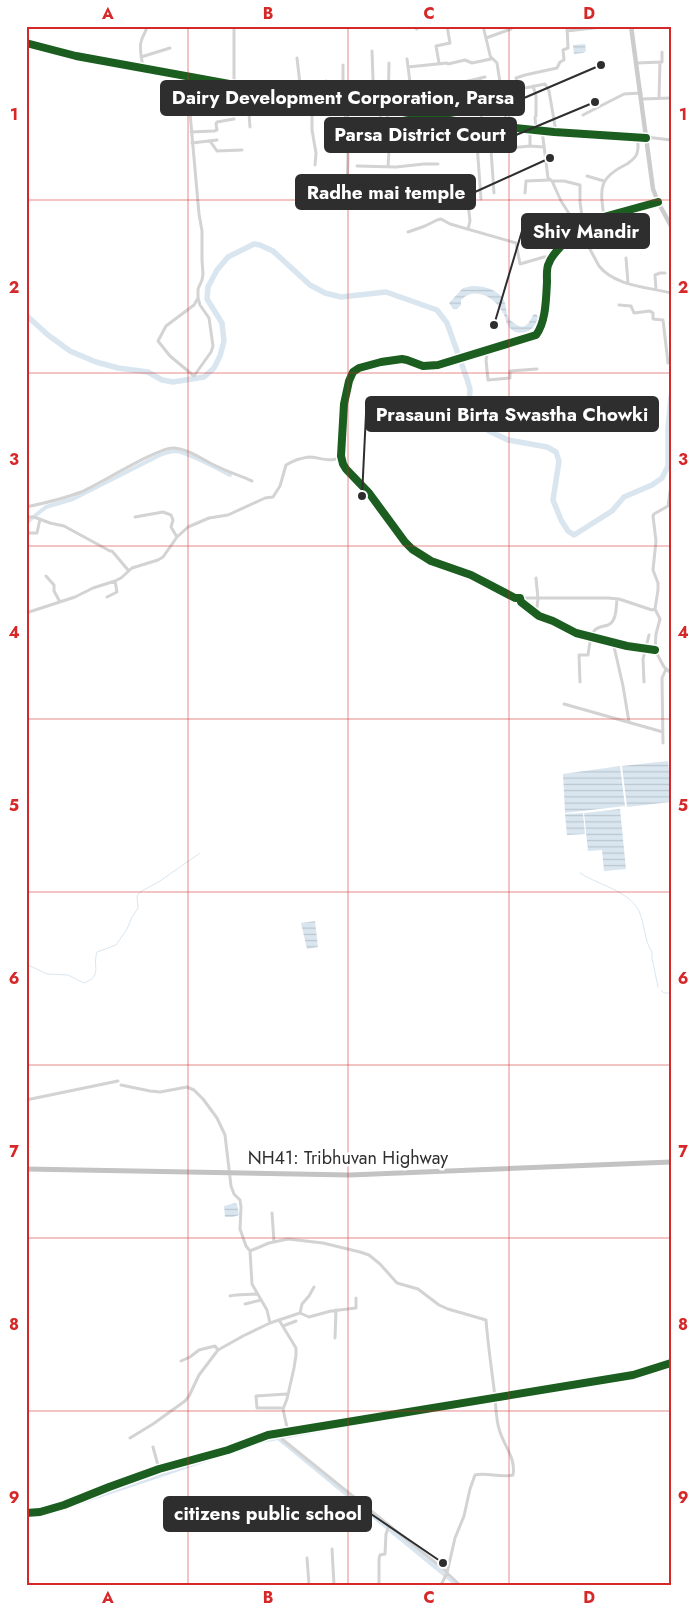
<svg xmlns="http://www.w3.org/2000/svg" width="697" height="1611" font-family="Jost,sans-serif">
<defs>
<pattern id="water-rules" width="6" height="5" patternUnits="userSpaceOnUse" patternTransform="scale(1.25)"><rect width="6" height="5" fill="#d9e6f0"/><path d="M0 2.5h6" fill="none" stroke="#bbc6ce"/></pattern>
</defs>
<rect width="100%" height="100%" fill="#fff"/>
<path fill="url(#water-rules)" d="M585,44L586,51L583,53L574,54L573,45Z
M472,286C482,286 493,288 501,296C507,302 505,310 508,317C509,319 512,322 514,323C524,331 528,325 533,315L536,314L538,317C536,331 519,339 509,327C505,322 506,317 503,313C495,297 475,286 461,300V305L457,309H453L449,303L463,288Z
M668,761L669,771H671V802L627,807L622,766Z
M620,766L625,806L565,813L563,774Z
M620,809L626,869L604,871L602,850L588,851L584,813Z
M583,813L585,834L567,835L565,814Z
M315,921L318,947L307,949L301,923Z
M235,1203L237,1204L239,1215L233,1217H225L224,1206Z"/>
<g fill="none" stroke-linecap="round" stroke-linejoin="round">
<path stroke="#d9e6f0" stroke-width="1" d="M580,873C598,885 628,890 639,911C645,925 644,940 652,952V958L658,987
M26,964L47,974L68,975L84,983C103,976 92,967 97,952L116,945L127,929L132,917L138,908L137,896L140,892L160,881L200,853
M661,990L664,993H671"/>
<path stroke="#d9e6f0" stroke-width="4" d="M26,523L46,507L73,499L160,455C165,453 170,451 176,451C186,452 219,469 230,475
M498,1400L634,1378L671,1366
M278,1438L457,1585
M26,1516L42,1515L262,1441L342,1426L494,1401"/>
<path stroke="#d9e6f0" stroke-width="5.5" d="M26,315L48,335L70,351L96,362L118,368L148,372L162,380L173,382L204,377L214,368L220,356L224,341L222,323L207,299L208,287L217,270L228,257L254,244L260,245L273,251L310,285L325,293L341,297L386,292L437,310L447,323L467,379L470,389L469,407L478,421L489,431L508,440L547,447L556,452L559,461L553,500L561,520L568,531L574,535L612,511L624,497L652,485L662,478L668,466V429L671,396"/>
<path stroke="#d3d3d3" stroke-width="3" d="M234,26V84
M413,26L417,29
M483,26L491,59L492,58L497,63L507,127
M567,31L611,26
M486,38L511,29
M372,51L374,107
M141,57L170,48
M297,58L300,84L299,96
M407,59L411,90L410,114
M439,63L436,46L450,43L447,26
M637,63L662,62V52
M408,67L447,63L448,64L465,60L472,63L491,59
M143,68C142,59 139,50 141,42C142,36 146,33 147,26
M188,76C193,87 195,101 190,113L199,214L202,231V260L203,274L202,280L198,289V298L200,305L209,318L213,346L211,352L194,376L170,356L158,341L166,326L194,305L198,298
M480,78L484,100L481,111L482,124
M326,81L328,100
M533,86L536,96V116L535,117L536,129
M247,87L250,127
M520,89L516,78L525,75L557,68L560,62L564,60L563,50L568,48L567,26
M426,94L429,117
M659,98L660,62
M312,99V130L316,153L315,165
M642,99L671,98
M343,102V65
M345,103L346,143L348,155L347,191
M453,105L470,101
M504,106L519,105L522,103L520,89L545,84L549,91L556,132
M387,110L389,150L388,167
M388,110L389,63
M258,112L261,90
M583,115L624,94L641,93
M454,121C455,109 451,97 451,85L485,77
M467,123L471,138L477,144L481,199
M530,129V146
M542,130L548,178L552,181L561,201L579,229L599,266C615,286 647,287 671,293
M191,132L214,131L217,130L216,124L217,122L234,119
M646,137L671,140
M405,140L423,136L420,116
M210,141L217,151L242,150
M192,143L217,140
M359,147L370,148L375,144L382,142L380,109
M357,166L396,167L424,164H438
M587,176L604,181
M552,181H564L580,185V202L583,224
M494,193L491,150L530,146L544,147
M525,193L526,181L550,180
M468,203L470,221L468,229
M604,217C600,188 598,178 627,164C631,161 636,158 637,153C639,148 638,142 637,137
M408,232L425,226L437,220L441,219L450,224L516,243L520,264L544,257H552
M536,232L537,219L554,220L570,215
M626,258L628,283
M656,289L655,275L660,273H665
M619,305L631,306L634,313L650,311L653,313V319L663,320L668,363
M670,323H671
M488,350L486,360L488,380L510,378V371L537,369
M671,485L668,506L654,514L653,516L656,541L653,570L658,583V590L655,609L660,619L656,634L655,650L664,667L671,673
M26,507C45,503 63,499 81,492C100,484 158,447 174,448C187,449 199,457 210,463C223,470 238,475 252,481
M26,517H34L50,523L64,526L110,551H112L128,570
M135,517L163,512L171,515L173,520L171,527L177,537
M26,533H37L40,519
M46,576L54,585V591L60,602
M536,578L538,599L536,614
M107,597L117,592L115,581
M520,598H608L619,599L652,610L655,609
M26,613L75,597L93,588L115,581L121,578L132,568L158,560L163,557L177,537L188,527L209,518L228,515L265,498L273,497L280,486L286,465C294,460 301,458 309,457C319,457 333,464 341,456
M613,642L623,686L629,722
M655,650L627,646L576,633L553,621L539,616L521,602L520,598H515L471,575L431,561L412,549L405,542L369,493L346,469L343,464L341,456L344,404L349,381L353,372L359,368L381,362L402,359L407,360L423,366L438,365L536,335C546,322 546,299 547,282C547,276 546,268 549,263C552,253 580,226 589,221L658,202
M580,682L579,655H588C589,648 590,637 594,631C598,626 603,627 608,625C617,621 616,607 617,599
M644,682L643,659L649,635
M564,704L663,732
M663,743L662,678L666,669
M121,1085L150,1091L160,1092L187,1087L194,1090L203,1099L217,1118L225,1135L231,1186L234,1194L240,1200L241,1207L240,1229L246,1246L250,1251L252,1284L267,1310L270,1323
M26,1100L118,1081
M272,1213L274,1242
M250,1251L269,1243L288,1239L323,1243L360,1252L369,1255L380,1264L397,1283L418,1289L439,1305L448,1309L486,1320C488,1346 492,1371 495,1397C496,1409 496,1421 500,1432C505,1447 516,1459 513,1475C500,1478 486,1472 475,1475L470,1489L464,1516L455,1538L447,1573
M230,1296C238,1294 248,1295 257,1294
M245,1304L261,1300
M300,1313L309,1317L331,1311L356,1308V1298
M279,1320L296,1348V1355L294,1368L287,1399L283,1409L288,1432
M283,1326L296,1321
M335,1338L336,1310
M181,1361L190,1357L199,1350L215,1346L218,1350
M281,1408H257L256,1396L287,1394
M130,1438L153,1424L185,1401L189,1396L199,1375L218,1350L243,1336L270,1323L300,1313L302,1304L309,1296L314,1287
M282,1439L447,1572
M153,1447L159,1469
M26,1513L40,1512L64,1505L109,1487L159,1469L228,1450L268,1435L633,1375L671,1363
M332,1549L334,1585
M307,1558L309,1585
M379,1585V1559L380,1555L385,1554L386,1534L389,1526
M441,1585L447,1573L460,1585"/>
<path stroke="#d3d3d3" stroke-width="4" d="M26,43L76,56L312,99L321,98L467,123L554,132L646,138"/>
<path stroke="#ccc" stroke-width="4.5" d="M631,26L653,189L658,202L671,226"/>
<path stroke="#c3c3c3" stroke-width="5" d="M26,1169L350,1175L671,1162"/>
<g stroke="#fff" stroke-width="11">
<path id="cycleway" d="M26,43L76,56L312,99L321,98L467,123L554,132L646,138
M655,650L627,646L576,633L553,621L539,616L521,602L520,598H515L471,575L431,561L412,549L405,542L369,493L346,469L343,464L341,456L344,404L349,381L353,372L359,368L381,362L402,359L407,360L423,366L438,365L536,335C546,322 546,299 547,282C547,276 546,268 549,263C552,253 580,226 589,221L658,202
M26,1513L40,1512L64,1505L109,1487L159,1469L228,1450L268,1435L633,1375L671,1363"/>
</g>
<use href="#cycleway" stroke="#1b5e20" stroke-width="8"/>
</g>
<path fill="none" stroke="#d62828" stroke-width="1" stroke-opacity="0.55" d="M188,26V1585M348,26V1585M509,26V1585M26,200H671M26,373H671M26,546H671M26,719H671M26,892H671M26,1065H671M26,1238H671M26,1411H671"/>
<g text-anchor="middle" stroke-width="5" stroke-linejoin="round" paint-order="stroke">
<g font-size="18" fill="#2e2e2e" stroke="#fff">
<text x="348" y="1164">NH41: Tribhuvan Highway</text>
</g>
</g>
<path fill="none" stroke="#2e2e2e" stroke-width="2" d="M601 65L524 98M595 102L516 135M550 158L475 192M494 325L522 231M362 496L366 414M443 1563L371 1514"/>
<g fill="#2e2e2e" stroke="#fff" stroke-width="2">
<circle cx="601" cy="65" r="5"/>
<circle cx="595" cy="102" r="5"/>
<circle cx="550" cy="158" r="5"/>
<circle cx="494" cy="325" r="5"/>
<circle cx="362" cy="496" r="5"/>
<circle cx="443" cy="1563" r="5"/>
</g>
<g fill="#2e2e2e" stroke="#2e2e2e" stroke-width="2">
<rect x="161" y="81" width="363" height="34" rx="5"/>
<rect x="325" y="118" width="191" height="34" rx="5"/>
<rect x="296" y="175" width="179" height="34" rx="5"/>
<rect x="522" y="214" width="127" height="34" rx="5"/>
<rect x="366" y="397" width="292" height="34" rx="5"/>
<rect x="164" y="1497" width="207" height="34" rx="5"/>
</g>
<g font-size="19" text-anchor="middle" font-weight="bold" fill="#fff">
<text x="343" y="104">Dairy Development Corporation, Parsa</text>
<text x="420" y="141">Parsa District Court</text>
<text x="386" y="199">Radhe mai temple</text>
<text x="586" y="238">Shiv Mandir</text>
<text x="512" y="421">Prasauni Birta Swastha Chowki</text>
<text x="268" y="1520">citizens public school</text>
</g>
<rect width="697" height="1611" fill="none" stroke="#ffffff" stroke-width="55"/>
<rect x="28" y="28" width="642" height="1556" fill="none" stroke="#d62828" stroke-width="2"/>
<g font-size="16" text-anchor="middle" font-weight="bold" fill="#d62828">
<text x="108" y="19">A</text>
<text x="268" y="19">B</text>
<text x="429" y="19">C</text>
<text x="589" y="19">D</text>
<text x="14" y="120">1</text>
<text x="683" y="120">1</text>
<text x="14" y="293">2</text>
<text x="683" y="293">2</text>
<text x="14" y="465">3</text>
<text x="683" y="465">3</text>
<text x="14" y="638">4</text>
<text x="683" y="638">4</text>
<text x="14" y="811">5</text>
<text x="683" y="811">5</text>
<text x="14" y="984">6</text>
<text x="683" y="984">6</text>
<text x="14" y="1157">7</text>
<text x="683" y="1157">7</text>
<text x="14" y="1330">8</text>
<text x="683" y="1330">8</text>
<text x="14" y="1503">9</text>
<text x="683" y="1503">9</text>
<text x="108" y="1603">A</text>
<text x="268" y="1603">B</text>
<text x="429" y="1603">C</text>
<text x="589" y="1603">D</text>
</g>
</svg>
